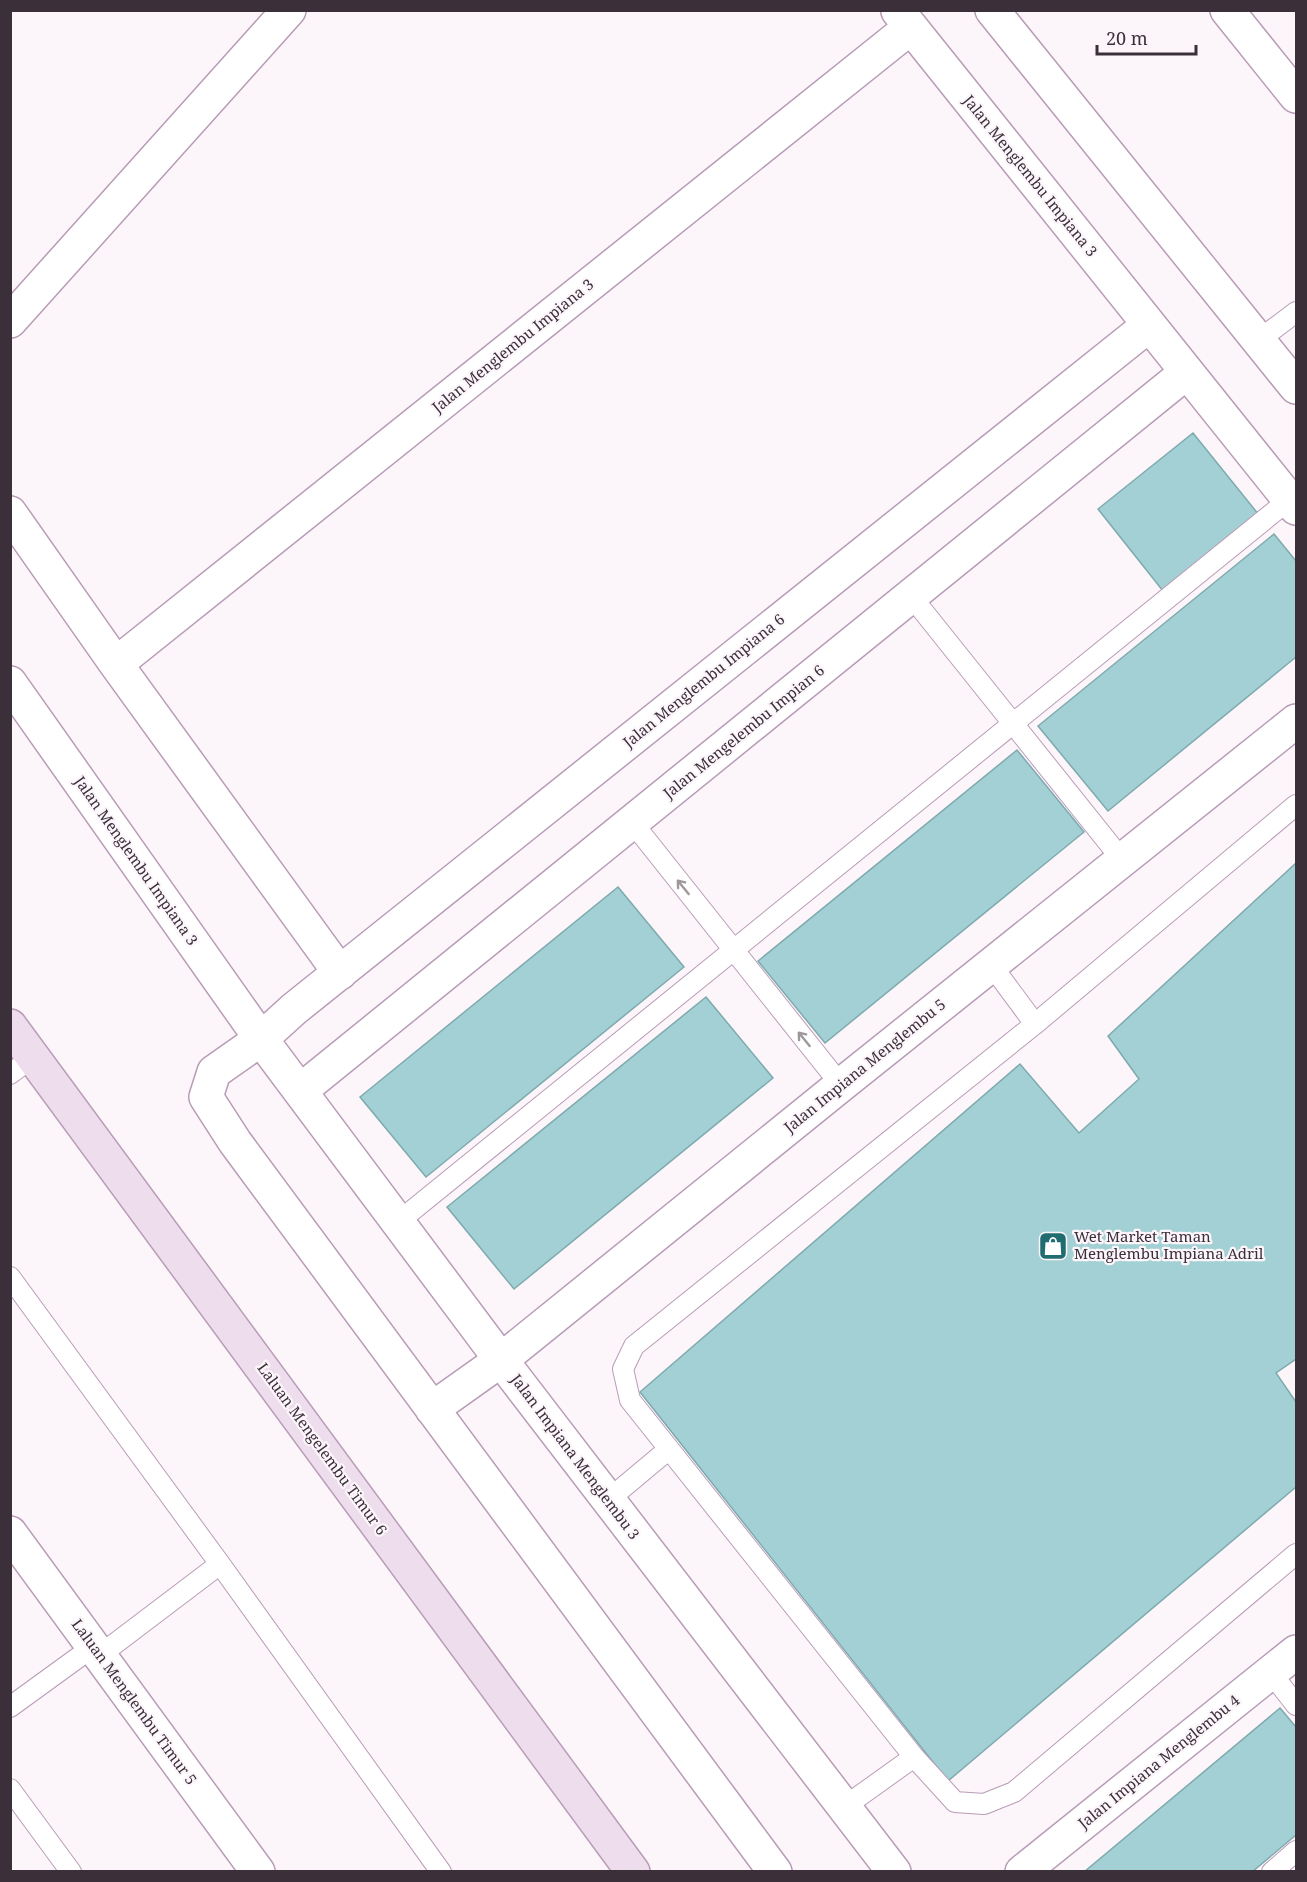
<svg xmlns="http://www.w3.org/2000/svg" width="1307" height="1882" font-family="'Noto Serif',serif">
<rect width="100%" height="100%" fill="#fcf6fb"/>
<path fill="#a3d0d4" stroke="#7eaaae" stroke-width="1.5" d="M1193,433L1259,515L1163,591L1098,509Z
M1274,534L1296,561V657L1108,811L1038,726Z
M1017,750L1084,832L825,1043L758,961Z
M1296,863V1359L1276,1373L1296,1402V1487L948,1781L640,1392L1020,1064L1079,1133L1139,1079L1108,1036Z
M618,887L684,967L426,1177L360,1097Z
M706,997L773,1078L514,1289L447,1207Z
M1280,1708L1296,1727V1835L1252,1872H1084Z"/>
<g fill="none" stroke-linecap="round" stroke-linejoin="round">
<g stroke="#b89cb6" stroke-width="22">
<path id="lane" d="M1259,340L1296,312
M911,596L1123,861
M632,822L841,1085
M1035,1024L1296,805
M10,1074L33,1057
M398,1222L1290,499
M10,1277L220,1564L441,1872
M669,1449L630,1400L623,1369L634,1346L1035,1024L992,966
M608,1500L669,1449L914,1757
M100,1655L220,1564
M1271,1673L1296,1705
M10,1707L94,1646
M10,1789L71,1872
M844,1807L914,1757L955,1802L984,1804L1014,1792L1296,1554
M1272,1872L1296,1851"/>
</g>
<g stroke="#b89cb6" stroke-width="36">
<path id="street" d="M992,10L1296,387
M1227,10L1296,96
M898,11L1296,508
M10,321L289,10
M10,513L116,664L340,973
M116,664L911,27
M10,683L261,1039L501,1360L894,1872
M300,1091L1187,372
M432,1409L501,1360L841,1085L1296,721
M10,1533L258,1872
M775,1872L235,1142L206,1097L214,1072L261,1039L294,1009L1149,325
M1022,1872L1296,1652"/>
</g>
<g stroke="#b89cb6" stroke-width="36">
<path id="secondary" d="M10,1026L633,1872"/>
</g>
<use href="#lane" stroke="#fff" stroke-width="20"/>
<use href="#street" stroke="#fff" stroke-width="33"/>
<use href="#secondary" stroke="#eedeed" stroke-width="33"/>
</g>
<defs><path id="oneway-shaft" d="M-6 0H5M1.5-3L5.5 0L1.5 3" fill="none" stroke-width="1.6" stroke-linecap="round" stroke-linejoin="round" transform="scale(1.5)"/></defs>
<g stroke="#9d989c">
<use href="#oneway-shaft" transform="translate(683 887) rotate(-129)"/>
<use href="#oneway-shaft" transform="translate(804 1039) rotate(-129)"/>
</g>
<defs>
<g id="shop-square" transform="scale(1.5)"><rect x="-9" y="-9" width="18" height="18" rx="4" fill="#206c71" stroke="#fcf6fb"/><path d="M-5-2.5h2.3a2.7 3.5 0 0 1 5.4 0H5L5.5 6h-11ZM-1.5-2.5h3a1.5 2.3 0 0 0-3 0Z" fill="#fff"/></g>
</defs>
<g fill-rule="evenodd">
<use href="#shop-square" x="1053" y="1246"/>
</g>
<g text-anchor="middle" stroke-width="4.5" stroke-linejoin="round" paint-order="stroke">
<g font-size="15" fill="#3b303a" stroke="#fcf6fb">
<text transform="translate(1030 176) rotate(51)" y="5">Jalan Menglembu Impiana 3</text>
<text transform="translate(513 346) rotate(-39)" y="5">Jalan Menglembu Impiana 3</text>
<text transform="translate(704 681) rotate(-39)" y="5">Jalan Menglembu Impiana 6</text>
<text transform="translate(744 732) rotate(-39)" y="5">Jalan Mengelembu Impian 6</text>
<text transform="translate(136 861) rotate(55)" y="5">Jalan Menglembu Impiana 3</text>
<text transform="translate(865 1066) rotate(-39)" y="5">Jalan Impiana Menglembu 5</text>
<text transform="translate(322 1449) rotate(54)" y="5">Laluan Mengelembu Timur 6</text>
<text transform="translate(575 1457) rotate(53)" y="5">Jalan Impiana Menglembu 3</text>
<text transform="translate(134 1702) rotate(54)" y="5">Laluan Menglembu Timur 5</text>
<text transform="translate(1159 1762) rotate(-39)" y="5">Jalan Impiana Menglembu 4</text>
</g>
<g font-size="15" fill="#3b303a" stroke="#fcf6fb" text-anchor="start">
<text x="1074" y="1242">Wet Market Taman<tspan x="1074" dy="17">Menglembu Impiana Adril</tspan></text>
</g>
</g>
<rect width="1307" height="1882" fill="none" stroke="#3b303a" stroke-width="24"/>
<path d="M1097 45v9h99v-9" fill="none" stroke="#3b303a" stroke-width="3"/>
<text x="1106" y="45" font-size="18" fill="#3b303a" stroke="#fcf6fb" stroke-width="4.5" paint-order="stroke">20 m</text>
</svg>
